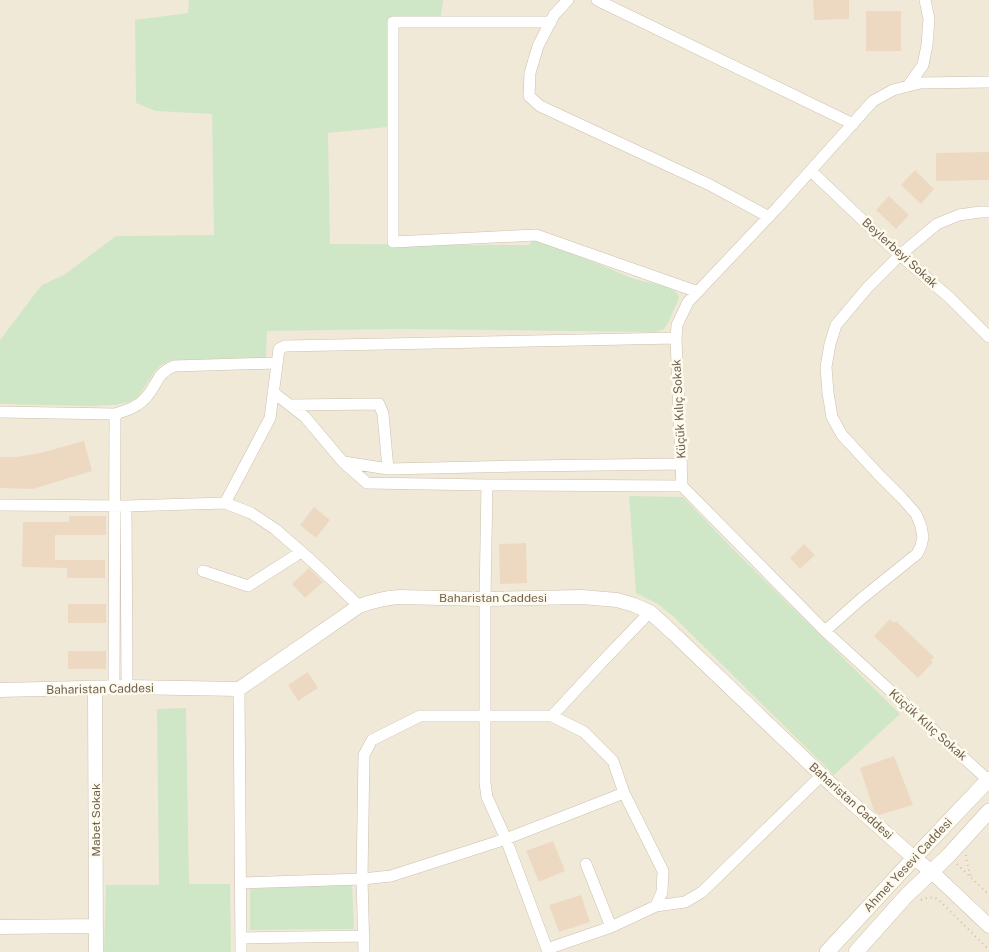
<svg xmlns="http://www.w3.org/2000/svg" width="989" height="952" font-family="'Public Sans',sans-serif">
<rect width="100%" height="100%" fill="#faf6e8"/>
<path fill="#f1e9d7" d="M0,0H989V952H0Z"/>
<path fill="#d0e7c7" d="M189,0H443L440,25H393L387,127L328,133L330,244L529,245L534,238L551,244L634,279L669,287L677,293L679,298L669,321L664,329L656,332L398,329L267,331L266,359L171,360L161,365L155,371L138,397L129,402L115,405L92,406L0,404V340L34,295L42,285L64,275L116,236L214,235L212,114L156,111L136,103L135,20L188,13Z
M629,496L683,497L733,549L900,714L834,775L674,617L658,604L636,593Z
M186,708L189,884H230L231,952H104L106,885H159L157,709Z
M352,884L354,929L250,930V889Z"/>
<path fill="#edd9c2" d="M813,0H849V19L814,20Z
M866,11H901V51H866Z
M989,152V180L936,181V153Z
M915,170L934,189L921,204L901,185Z
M889,196L909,215L896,229L876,210Z
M84,441L92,471L33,489L0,488V457H17L40,453Z
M314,507L330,520L316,538L300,525Z
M69,516H106V535H55V560H105V578H67V568L22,567L23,522H69Z
M526,543L527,583L500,584L499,544Z
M804,544L815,555L800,569L790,558Z
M309,568L323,582L305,598L292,584Z
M68,604H106V623H68Z
M890,619L894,623L896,621L934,657L931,660L933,662L918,678L874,636Z
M68,651H106V669H68Z
M308,672L318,688L298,701L288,685Z
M894,756L913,805L879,815L874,811L860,768Z
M553,841L565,871L539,882L526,851Z
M581,895L590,922L559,932L549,905Z"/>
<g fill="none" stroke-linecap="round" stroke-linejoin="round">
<g stroke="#ccbfaf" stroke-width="12">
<path id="minor" d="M568,0L554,15L538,46L530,73L529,96L540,106L710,185L769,217
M597,0L853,124
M551,22H393V242L536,235L698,292
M908,86L923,65L927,45L929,19L925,0
M811,171L894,250L949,297L989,337
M273,392L305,417L343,462L367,483L487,485L682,486
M290,405L379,404L383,414L388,469
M0,412L115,414C128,410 140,406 148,395C159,382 156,374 174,366L276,363
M344,462L388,469L525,466L682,464
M225,503L251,513L275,529L313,562L359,606
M0,505L126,506L225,503L270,418L279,349L285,346L676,338
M126,506L127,687
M203,571L248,586L301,552
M825,631L861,599L917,554L921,546L923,537L921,526L916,514L902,498L879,475L842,435L832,417L828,393L826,367L830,344L836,325L868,287L900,255L937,224L959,215L980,212H989
M114,688L115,414
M239,689L241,952
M552,716L602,662L650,612
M988,780L825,631L682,486L676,338L677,325L688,302L777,208L873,101L893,90L920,83L989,82
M586,864L611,927
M241,883L362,879L364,755L372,740L420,716H552L584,732L613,761L624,793
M656,906L685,902L702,892L822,775
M241,938L364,936
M364,952L362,879L391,876L506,839L624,793L663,871L662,892L656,906L611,927L547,949L506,839L487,797L485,783V599L487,485"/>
</g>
<g stroke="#ccbfaf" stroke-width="15">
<path id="tertiary" d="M95,688L96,952
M0,690L127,687L239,689L359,606C373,601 385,598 399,597L485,599L582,597L617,600L634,605L650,612L673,633L833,786L914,858L931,871L989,926
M0,927L96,926"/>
</g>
<g stroke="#cec0ad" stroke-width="16">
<path id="secondary" d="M827,952L914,858L989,779
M856,952L906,896L949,855L989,811"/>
</g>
<path stroke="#d2bda5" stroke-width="2" stroke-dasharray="1 4" stroke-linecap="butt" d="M966,855L967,863L971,877
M957,864L989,895
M921,900C927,897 931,897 938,899L989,950"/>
<use href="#minor" stroke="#fff" stroke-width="11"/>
<use href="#tertiary" stroke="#fff" stroke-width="14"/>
<use href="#secondary" stroke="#fff" stroke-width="15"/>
</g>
<g text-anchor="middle" stroke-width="5" stroke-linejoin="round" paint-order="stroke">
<g font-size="12" fill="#72604e" stroke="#fdfaee">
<text transform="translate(900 253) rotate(42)" y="4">Beylerbeyi Sokak</text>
<text transform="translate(679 409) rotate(-93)" y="4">Küçük Kılıç Sokak</text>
<text x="493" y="602">Baharistan Caddesi</text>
<text transform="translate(100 689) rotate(-1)" y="4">Baharistan Caddesi</text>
<text transform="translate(928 725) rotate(42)" y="4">Küçük Kılıç Sokak</text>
<text transform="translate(851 801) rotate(42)" y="4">Baharistan Caddesi</text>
<text transform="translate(96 820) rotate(-90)" y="4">Mabet Sokak</text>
<text transform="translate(908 865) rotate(-47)" y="4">Ahmet Yesevi Caddesi</text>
</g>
</g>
</svg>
